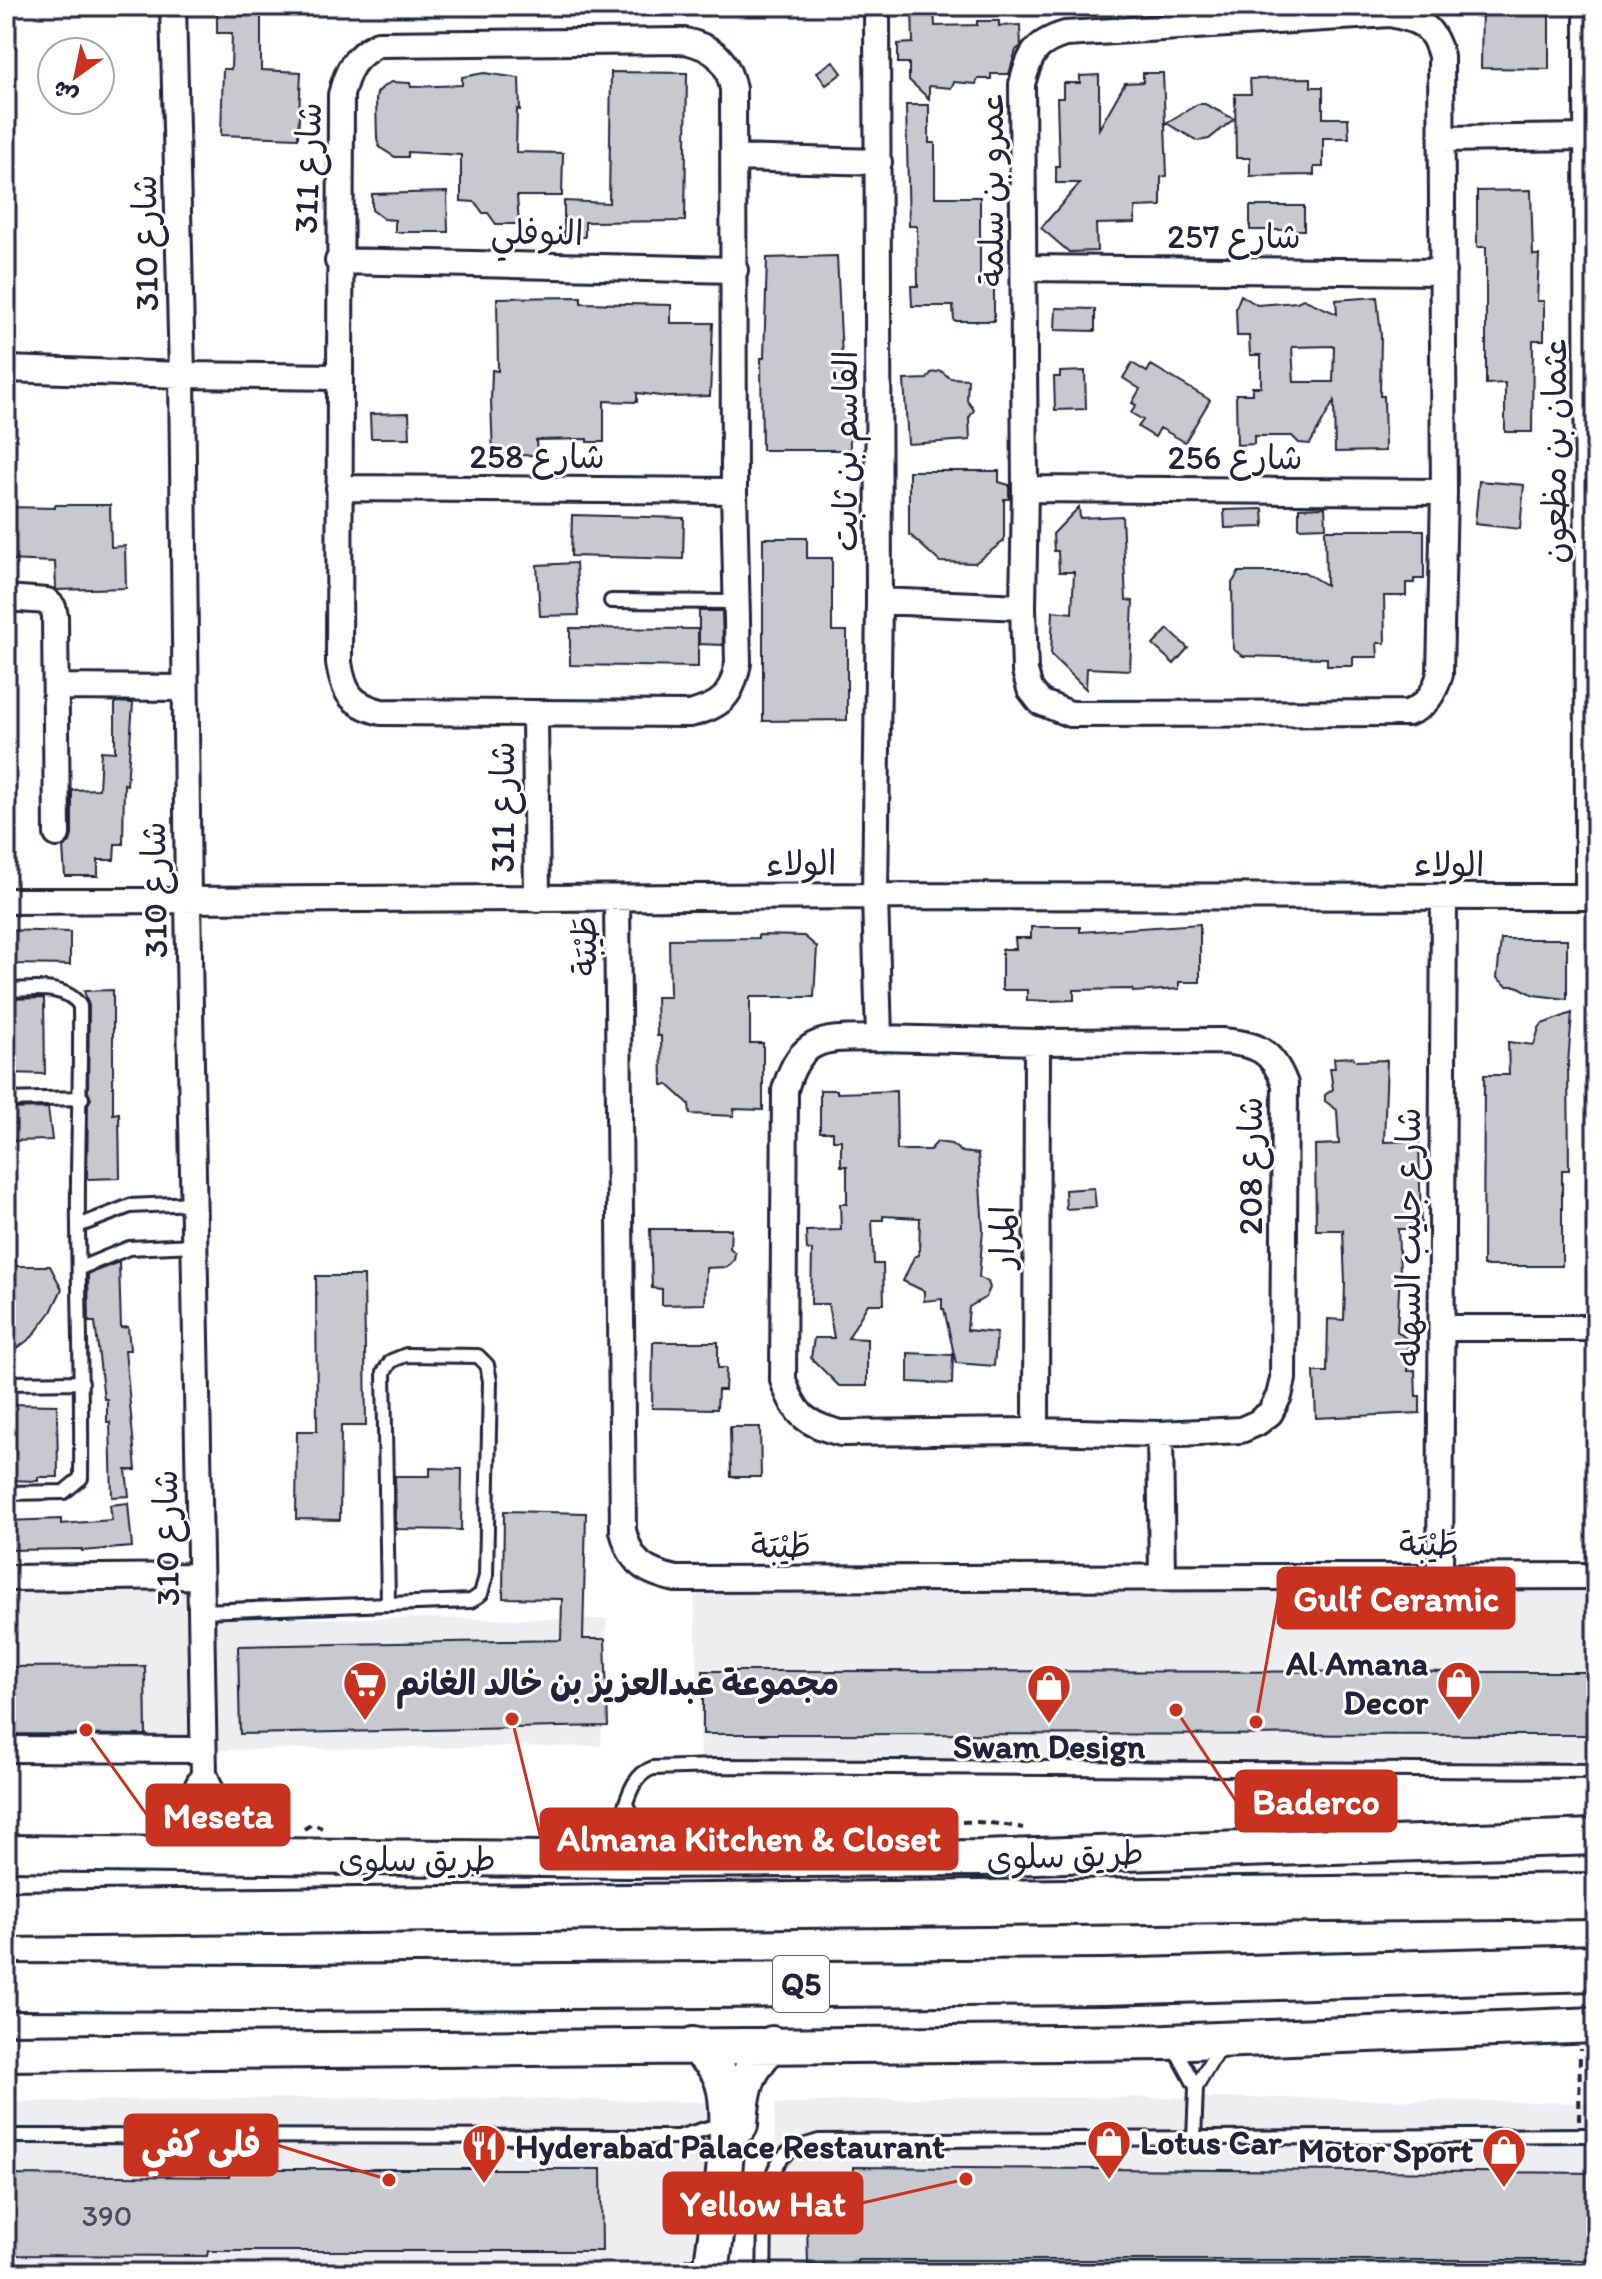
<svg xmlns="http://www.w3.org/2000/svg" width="1602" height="2279" font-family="Itim,'Playpen Sans Arabic',sans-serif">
<rect width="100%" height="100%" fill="#fff"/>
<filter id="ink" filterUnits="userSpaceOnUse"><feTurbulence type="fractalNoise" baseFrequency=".0125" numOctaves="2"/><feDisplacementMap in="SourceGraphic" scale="16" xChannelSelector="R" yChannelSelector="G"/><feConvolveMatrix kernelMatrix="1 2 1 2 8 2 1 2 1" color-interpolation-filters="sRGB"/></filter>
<g filter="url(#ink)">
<path fill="#eeeef1" d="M189,1585L194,1739L6,1740V1588Z
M1596,1590V1761L701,1757L694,1593Z
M211,1618L607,1619L601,1746L213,1750Z
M381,2097L720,2102L701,2244L674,2273H6V2102Z
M935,2097L1293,2098L1596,2103V2219L858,2215L857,2273H774L775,2104Z"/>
<path fill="#c8c8cf" stroke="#22223b" stroke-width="2" fill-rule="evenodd" d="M225,6H261V70L301,72L298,138L221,135L223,69H231L232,33H217V11H225Z
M912,6H934L935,26L977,25V21H999V26L1020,25L1021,46L1016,50L1009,74H991V79H978L976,84L954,82L951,88L929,86V99L909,80V63H898V44L913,43Z
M1482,6H1549V69L1481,68Z
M833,61L842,73L826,85L817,72Z
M611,72L687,73L685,221L585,222V237L564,236V201L609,203Z
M484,73L519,78L520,110L517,109L516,152L563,153L562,196H517L519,224H496L488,213H483L475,202L461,201V155L408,152V157H395L379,147L377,138L376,100L377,93L383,87L391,82L410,83L411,87L462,85V77Z
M1143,73H1163L1167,176L1161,177V206L1135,207V223L1096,224L1097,251L1069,252L1041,228L1080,183H1056V166H1059L1057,98H1063V83H1080V76L1099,75V129L1125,83L1143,82Z
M1311,78V87H1323V118H1348L1349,138H1323V167H1314V175L1250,176V158H1236L1235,94H1251L1250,79Z
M1198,104H1205L1234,119L1209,139L1198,141L1166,123Z
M906,105H929V143H935V197H980V285H994V321H954L953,306H912L911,286H918L917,226H909Z
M1531,190L1533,255H1539L1537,301H1544V340H1533L1532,432H1505V383L1486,384V247H1477V191Z
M447,192L448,232H395V220L384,219L372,210V194Z
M1250,206H1304V230H1250Z
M837,256L842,358H849L850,450H762L761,358H764L767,258Z
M1241,295L1257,305L1297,302L1303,299L1337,314L1336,300L1377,297L1381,336L1380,396H1384L1385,451L1335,452L1334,401L1310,444L1299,443L1292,436H1254V444L1237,445L1236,394H1252V387H1261V355H1250L1249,336H1237L1236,308ZM1334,346L1333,382H1294L1292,347Z
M581,297V303L671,305V323H713L710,396L668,397L637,393V402L604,401V442H587V439L536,440L537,455L493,456L491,401L492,370L498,371L497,298Z
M1056,308L1095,309V331L1055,330Z
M1132,363L1147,372L1151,365L1210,400L1185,442L1160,428L1155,437L1138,427L1143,420L1131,413L1136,405L1132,403L1140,389L1123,378Z
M941,371L950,378L968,379L967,400L974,410L969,418L970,440L908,444L904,380L927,379L931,373Z
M1085,371L1086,409L1055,410L1054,377H1060V372Z
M409,413L410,438H371L370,414Z
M909,471H999V482L1009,485V499H1004V541L975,563L940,562L909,534Z
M1479,481L1524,485L1520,529L1475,524Z
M55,505H110L111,547L125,546L126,588L56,590L55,562L6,560V507L55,508Z
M1079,507L1080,518L1122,516L1126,600L1133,601L1130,670L1087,668L1086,689L1051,655L1053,611L1072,613L1074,572H1059L1058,551H1054L1053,534Z
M1325,507L1326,527L1299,528V508Z
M1263,509L1264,527L1225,528L1224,510Z
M572,515L684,518L683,559L571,556Z
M1325,530H1424V579H1414V583H1406V596H1384L1385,643H1377L1378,657H1353V666H1327V658L1243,656L1233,649L1232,583L1239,572H1304L1326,585Z
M763,538H807V558H832V631H847V720L763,721Z
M576,563L579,615L540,616L537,565Z
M699,611H722L723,645L699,644Z
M570,628L698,629V667L570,665Z
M1168,629L1188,648L1174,664L1153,645Z
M115,702L133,703L127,785L124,784L123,844H115L114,860H98V876H65L63,847L70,842L72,835V790L99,789L101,751L115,752Z
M1200,924V982H1179V989L1133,992L1132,989L1074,990V1000L1048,1001L1027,1000V990H1002V949H1016L1015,938H1031V927H1080V932Z
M6,930L70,932V965L10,964V957L6,956Z
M758,935L804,936L817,947L814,997H750V1043H763V1110L734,1109V1116L690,1114L689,1104L668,1085H662L661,1036H657L656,997H670L669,939L758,938Z
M1501,939H1567V999L1534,995L1517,986H1507L1497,978Z
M113,990V1114L119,1113L120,1178L87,1179L88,1104L91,1099L88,1092L89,1006L84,991Z
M44,998L45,1074L6,1073V999Z
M1572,1013L1568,1064L1569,1170H1562V1266H1483L1484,1075H1509L1508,1042L1534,1045L1539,1028L1542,1024Z
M1353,1057L1356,1061L1387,1060L1384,1142L1419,1141L1421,1229H1398L1400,1271L1397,1331L1408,1340V1371L1415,1370L1416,1396H1420V1413L1316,1418L1314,1372H1327L1328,1319L1344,1320L1345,1283L1343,1230H1316L1315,1145L1339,1144L1337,1110L1325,1101V1095L1333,1089L1330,1068H1335L1334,1058Z
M820,1090H837V1093L896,1091L897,1150H930L937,1142L951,1144L962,1152L978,1154L983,1230L979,1277L988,1282L990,1288L986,1297L969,1307L967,1330L997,1333L994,1366L956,1363L944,1309H942V1299L924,1301V1291L903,1281L914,1257L919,1255L920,1218L883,1216V1220H872L874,1264H883L884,1304H868L848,1338L867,1339V1386H839L811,1358L814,1338H834L828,1304H811L812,1250H807L806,1231L841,1230L840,1204H847V1166H841V1140H833V1132H820Z
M48,1108L52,1140L6,1141V1109Z
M1094,1188L1096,1207L1066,1209L1065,1190Z
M650,1229H731L730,1248L735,1253L734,1260L727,1267L706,1268L705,1304L662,1305V1289L652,1288Z
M119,1262L121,1328L128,1327L130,1350H125L136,1470H126L129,1496L112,1497L110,1422H107V1399H104L95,1322H89L88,1274Z
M6,1266H50L62,1289L51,1312L32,1337L19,1347L6,1353Z
M316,1276H364L366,1426H341L340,1520L296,1519L297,1431H317Z
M653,1342H718V1368H726L725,1390H718L717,1409L652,1408Z
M908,1353L953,1355L952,1384L908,1382Z
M6,1404L57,1405L58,1477H38V1481L6,1480Z
M730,1427H760L761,1477H731Z
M430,1468L462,1469L461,1530L396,1529L395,1476H430Z
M128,1503L132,1547L82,1551V1549L6,1550V1521L61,1519V1524L112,1520L110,1505Z
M504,1511L586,1513L583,1639H605L608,1726L240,1734L238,1646L561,1640L562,1599L503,1598Z
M145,1666L146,1735L6,1734V1667Z
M703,1671L1596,1672V1735L703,1734Z
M853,2167L1596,2173V2260H857V2273H829V2265H808L806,2177L853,2176Z
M229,2169H601L602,2251H208L207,2256L6,2255V2175L229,2177Z"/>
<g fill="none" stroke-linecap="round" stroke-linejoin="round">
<g stroke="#22223b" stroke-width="18">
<path id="service" d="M611,601L736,602
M6,990C31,990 66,983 80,1006C81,1080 77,1153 78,1227C79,1310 82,1394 81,1478L64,1492L6,1493
M6,1100L82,1098
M78,1226L130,1206L194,1203
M80,1268L129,1248L194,1245
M6,1383L82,1382
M201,1611L471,1601L481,1594L486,1576L490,1381L487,1365L478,1356L406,1355L391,1361L384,1372L388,1603
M626,1804C636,1826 644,1844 671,1846
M588,1845C632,1845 616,1780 653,1768L715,1766L1596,1771
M1170,2046L1178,2054L1196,2087
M6,2136L678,2137L725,2123
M681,2138L722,2158
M1194,2140L1196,2087L1220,2046
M764,2273C766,2241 760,2179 784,2156C793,2147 807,2145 819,2141L1586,2135"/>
</g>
<g stroke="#22223b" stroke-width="30">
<path id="minor" d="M173,6L182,375L188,900L204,1774L228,1830L257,1857
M877,6L879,601L875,896L879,1038
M1587,6L1588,897
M1390,14C1420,20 1433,25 1441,56L1444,492L1440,674C1434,694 1427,705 1408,713L1070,714L1040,702L1030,689L1025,671L1023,607L1025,489L1022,84C1030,54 1035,43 1065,34Z
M685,41C715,48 727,59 733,89L734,491L738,663C731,697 723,705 690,714L381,712C351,704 344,694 339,663L341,95C347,70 354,56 378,44Z
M1442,139L1587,137
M735,158L879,162
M338,261L735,270
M1025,268L1443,272
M6,369L182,375L338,377
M339,488L734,491
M1025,489L1444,492
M6,598L47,601L53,607L55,616L57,834
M879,601L1023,607
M57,687L185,688
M535,715L537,899
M617,899L623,1531C631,1563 644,1572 676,1579L1596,1576
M6,901L875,896L1596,897
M879,1038L1037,1042L1222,1041C1257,1044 1272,1050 1285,1084L1283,1379L1279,1396L1270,1413L1257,1423L1241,1430L1160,1434L1036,1431L841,1433C805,1424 795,1415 783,1380L785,1090C801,1033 827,1039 879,1038Z
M1442,1328H1596
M1036,1431L1037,1042
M1160,1434L1162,1576
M1440,1577L1444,898
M6,1578L200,1576
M6,1749L203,1750
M153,1855L174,1831L204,1774
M693,2273V2272"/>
</g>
<g stroke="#22223b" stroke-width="40">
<path id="secondary" d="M6,1853L628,1860L981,1858L1596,1837
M693,2045C706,2056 718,2065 723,2083C736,2121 716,2228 711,2273
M6,2053L1166,2042L1596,2025
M740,2125C742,2089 746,2070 772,2044"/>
</g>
<g stroke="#22223b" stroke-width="50">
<path id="motorway" d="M6,1914L1596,1896
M6,1987L285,1988L1104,1982L1596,1968"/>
</g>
<path stroke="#22223b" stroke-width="4" stroke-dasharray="8 6" stroke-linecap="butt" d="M304,1829L312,1824L322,1828
M921,1830C952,1817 991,1822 1023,1828
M1579,2121L1580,2049"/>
<use href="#service" stroke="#fff" stroke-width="12"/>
<use href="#minor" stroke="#fff" stroke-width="24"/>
<use href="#secondary" stroke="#fff" stroke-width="34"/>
<use href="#motorway" stroke="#fff" stroke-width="44"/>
</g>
</g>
<defs>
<g id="supermarket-pin" transform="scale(2.3)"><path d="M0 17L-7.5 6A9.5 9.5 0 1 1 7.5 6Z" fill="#c8321e" stroke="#fff"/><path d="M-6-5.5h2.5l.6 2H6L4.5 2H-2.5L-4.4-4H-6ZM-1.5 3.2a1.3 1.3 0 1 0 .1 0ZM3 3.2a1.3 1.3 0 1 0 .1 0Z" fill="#fff"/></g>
<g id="shop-pin" transform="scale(2.3)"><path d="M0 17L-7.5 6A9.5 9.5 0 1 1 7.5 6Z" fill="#c8321e" stroke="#fff"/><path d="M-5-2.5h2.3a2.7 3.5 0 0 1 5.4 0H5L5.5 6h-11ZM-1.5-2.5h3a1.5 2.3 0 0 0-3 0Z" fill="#fff"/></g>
<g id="restaurant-pin" transform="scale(2.3)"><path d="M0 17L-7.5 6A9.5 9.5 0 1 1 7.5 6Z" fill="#c8321e" stroke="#fff"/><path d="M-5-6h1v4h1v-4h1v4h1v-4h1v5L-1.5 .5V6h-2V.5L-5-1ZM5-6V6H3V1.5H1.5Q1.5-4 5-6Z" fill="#fff"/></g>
</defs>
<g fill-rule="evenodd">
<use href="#supermarket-pin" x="365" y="1683"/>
<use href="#shop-pin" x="1459" y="1683"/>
<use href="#shop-pin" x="1049" y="1686"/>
<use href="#shop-pin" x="1109" y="2142"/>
<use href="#restaurant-pin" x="484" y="2146"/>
<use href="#shop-pin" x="1504" y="2150"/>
</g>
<g text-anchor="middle" stroke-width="6" stroke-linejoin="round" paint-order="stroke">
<g font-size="30" fill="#4c4c60">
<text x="107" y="2226">390</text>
</g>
<rect fill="#fff" stroke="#646476" stroke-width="2" x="773" y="1956" width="56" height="56" rx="6"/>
<g font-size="32" font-weight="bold" fill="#22223b">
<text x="801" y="1995">Q5</text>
</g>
<g font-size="34" fill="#22223b" stroke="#fff">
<text transform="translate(307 168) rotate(-88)" y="12">شارع 311</text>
<text transform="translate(991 189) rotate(-90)" y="12">عمرو بن سلمة</text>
<text transform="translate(537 232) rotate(1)" y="12">النوفلي</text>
<text x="1234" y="248">شارع 257</text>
<text transform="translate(145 243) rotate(-91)" y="12">شارع 310</text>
<text transform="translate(845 451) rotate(-90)" y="12">القاسم بن ثابت</text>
<text transform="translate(1554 451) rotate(-90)" y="12">عثمان بن مظعون</text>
<text x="537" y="468">شارع 258</text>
<text x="1235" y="469">شارع 256</text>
<text transform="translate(502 807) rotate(-90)" y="12">شارع 311</text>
<text transform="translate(801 863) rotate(-1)" y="12">الولاء</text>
<text x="1449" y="876">الولاء</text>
<text transform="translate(154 890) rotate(-91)" y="12">شارع 310</text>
<text transform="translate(584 946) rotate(-90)" y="12">طَيْبَة</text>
<text transform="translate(1250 1166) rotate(-90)" y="12">شارع 208</text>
<text transform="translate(1002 1237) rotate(-90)" y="12">المرار</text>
<text transform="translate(1408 1237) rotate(-90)" y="12">شارع جليب السهله</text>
<text transform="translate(166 1538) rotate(-91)" y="12">شارع 310</text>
<text x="1429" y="1555">طَيْبَة</text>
<text x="781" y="1557">طَيْبَة</text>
<text transform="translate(1065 1855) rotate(-2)" y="12">طريق سلوى</text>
<text x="417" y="1871">طريق سلوى</text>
</g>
<g font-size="34" font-weight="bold" fill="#22223b" stroke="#fff" text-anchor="start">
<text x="1428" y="1675" text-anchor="end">Al Amana<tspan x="1428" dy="39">Decor</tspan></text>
<text x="396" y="1695">مجموعة عبدالعزيز بن خالد الغانم</text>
<text x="1049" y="1758" text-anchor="middle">Swam Design</text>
<text x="1140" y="2154">Lotus Car</text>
<text x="515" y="2158">Hyderabad Palace Restaurant</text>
<text x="1473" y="2162" text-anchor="end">Motor Sport</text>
</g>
</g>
<path fill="none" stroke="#c8321e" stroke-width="3" d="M1256 1722L1278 1598M1176 1710L1236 1801M86 1730L147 1815M512 1719L541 1839M389 2180L277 2145M966 2179L862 2203"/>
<g fill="#c8321e" stroke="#fff" stroke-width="3">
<circle cx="1256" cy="1722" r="8"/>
<circle cx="1176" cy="1710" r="8"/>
<circle cx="86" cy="1730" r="8"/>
<circle cx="512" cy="1719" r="8"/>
<circle cx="389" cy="2180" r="8"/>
<circle cx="966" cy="2179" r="8"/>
</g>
<g fill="#c8321e" stroke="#c8321e" stroke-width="3">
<rect x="1278" y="1568" width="236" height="60" rx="8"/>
<rect x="1236" y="1771" width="160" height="60" rx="8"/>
<rect x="147" y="1785" width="142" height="60" rx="8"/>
<rect x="541" y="1809" width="416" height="60" rx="8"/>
<rect x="125" y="2115" width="152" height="60" rx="8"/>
<rect x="664" y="2173" width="198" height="60" rx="8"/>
</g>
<g font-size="36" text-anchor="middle" font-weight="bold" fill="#fff">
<text x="1396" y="1611">Gulf Ceramic</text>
<text x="1316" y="1814">Baderco</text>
<text x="218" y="1828">Meseta</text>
<text x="749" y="1851">Almana Kitchen &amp; Closet</text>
<text x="201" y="2157">فلى كفي</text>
<text x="763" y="2216">Yellow Hat</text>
</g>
<rect width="1602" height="2279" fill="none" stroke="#fff" stroke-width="32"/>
<rect x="16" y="16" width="1570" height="2247" fill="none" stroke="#22223b" stroke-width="3" filter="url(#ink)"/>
<g transform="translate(76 76) rotate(213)"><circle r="38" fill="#ffffff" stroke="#a7a7b1" stroke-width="2"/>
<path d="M0-6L14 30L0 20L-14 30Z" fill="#c8321e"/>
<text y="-12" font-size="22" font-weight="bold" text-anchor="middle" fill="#22223b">ش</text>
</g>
</svg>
